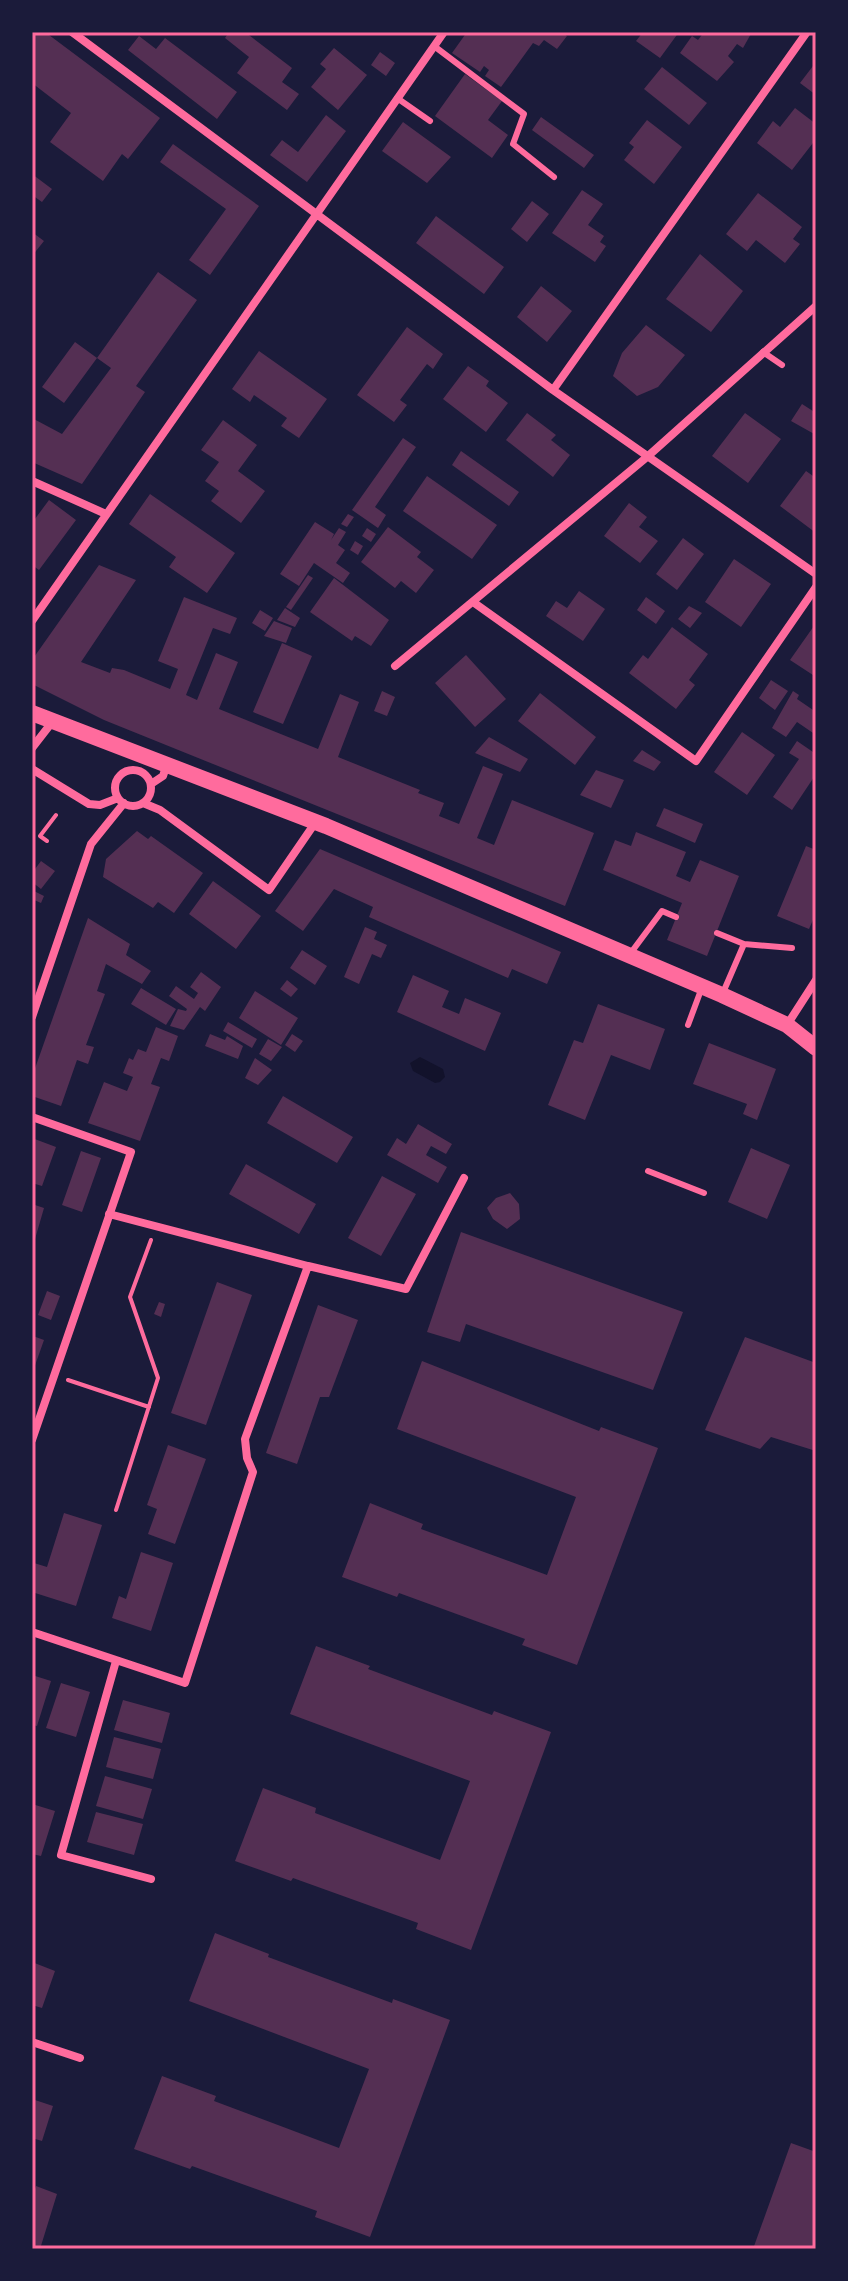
<svg xmlns="http://www.w3.org/2000/svg" width="848" height="2281" font-family="Inter,sans-serif">
<rect width="100%" height="100%" fill="#1b1b3a"/>
<path fill="#12122b" d="M420,1057L443,1069L445,1077L440,1082L435,1083L413,1071L410,1063Z"/>
<path fill="#542f53" d="M32,32H45L160,118L128,159L122,154L103,181L50,142L71,113L32,83Z
M229,32H245L292,68L282,82L299,94L287,110L237,73L249,57L225,38Z
M467,32H561L567,36L557,49L544,40L539,46L533,43L501,87L485,76L489,70L484,66L480,72L452,53Z
M643,32H679L660,58L636,41Z
M704,32H752L743,48L737,44L728,56L734,62L717,81L680,53L692,36L698,40Z
M139,36L156,49L165,38L237,92L217,119L128,50Z
M334,48L367,75L338,110L311,87L326,69L320,64Z
M380,52L395,63L386,76L371,65Z
M816,62V95L800,83Z
M662,67L707,103L689,125L644,89Z
M465,74L502,101L488,120L508,135L492,158L435,116Z
M795,108L816,124V139L792,170L757,143L773,121L780,127Z
M326,115L346,131L307,182L270,155L282,140L298,152Z
M541,117L594,155L584,168L532,130Z
M647,120L682,147L654,184L624,160L634,147L629,143Z
M403,122L451,157L427,183L382,151Z
M173,144L259,206L210,275L189,260L226,209L160,162Z
M32,174L52,189L42,202L32,195Z
M582,190L603,204L588,225L604,236L600,242L606,246L595,262L552,233Z
M758,193L802,227L793,239L800,244L785,263L756,240L747,251L726,234Z
M532,201L549,214L527,242L511,229Z
M436,216L504,267L484,294L416,243Z
M32,232L44,241L32,256Z
M700,254L743,291L711,332L666,299Z
M158,272L197,300L136,386L145,392L82,484L32,462V418L62,434L111,368L97,358Z
M541,286L572,311L547,342L517,317Z
M646,325L685,355L658,387L637,396L613,376L622,353Z
M407,327L443,354L433,369L427,364L400,400L407,405L394,422L357,395Z
M75,342L97,358L64,403L42,387Z
M259,351L327,399L299,438L281,426L287,418L254,395L250,402L232,389Z
M468,366L489,381L486,386L508,403L486,432L443,399Z
M802,404L816,413V435L791,421Z
M527,413L556,435L551,440L570,455L553,477L506,440Z
M745,413L781,439L748,483L712,456Z
M223,420L257,445L238,471L265,491L241,523L211,501L219,491L205,481L219,462L201,450Z
M403,438L416,447L375,507L386,515L378,528L352,510Z
M461,451L519,492L509,506L452,465Z
M806,471L816,478V533L780,506Z
M427,476L497,525L472,559L403,511Z
M150,494L235,553L207,593L169,567L176,557L129,524Z
M49,500L76,520L39,570L32,565V523Z
M629,503L647,517L639,527L658,541L640,563L604,536Z
M348,514L354,517L347,527L341,524Z
M315,522L334,534L331,540L339,528L346,532L338,545L345,550L336,563L350,573L343,583L314,563L299,586L280,574Z
M388,527L421,552L417,557L434,570L416,593L401,581L395,588L361,562Z
M367,528L376,534L371,542L362,536Z
M683,538L704,554L677,590L656,574Z
M355,541L363,546L358,555L350,550Z
M734,559L771,584L741,627L705,602Z
M99,565L136,580L81,662L110,673L112,668L124,670L170,689L178,669L158,661L184,597L237,618L230,634L213,628L186,695L197,700L216,653L238,662L219,709L318,749L340,694L359,702L338,757L420,790L418,793L444,803L439,816L459,824L483,766L503,774L477,838L494,845L512,800L594,833L565,906L104,720L32,684V660Z
M308,575L313,578L291,610L286,607Z
M334,578L389,620L371,646L355,636L352,641L310,612Z
M579,591L605,609L583,641L546,616L556,601L567,608Z
M646,597L665,611L656,624L637,610Z
M689,606L702,613L690,628L678,619Z
M285,608L300,618L295,627L277,620Z
M260,610L273,618L265,631L252,623Z
M274,621L292,628L286,643L264,636Z
M816,623V677L790,660Z
M672,627L708,654L689,680L695,685L676,709L629,673L643,655L648,659Z
M282,643L312,656L283,724L253,712Z
M466,655L506,699L475,727L435,683Z
M771,680L788,691L775,710L759,698Z
M382,691L395,697L387,716L374,711Z
M793,691L799,695L797,699L816,712V735L797,722L786,737L772,728Z
M540,693L596,737L575,765L518,721Z
M742,732L775,755L747,795L714,772Z
M489,737L528,759L520,772L475,753Z
M797,741L813,752L816,749V774L792,810L773,797L799,759L789,753Z
M642,750L661,762L654,771L633,761Z
M596,770L624,780L611,808L580,795Z
M664,808L703,824L695,843L656,826Z
M137,831L148,839L151,836L203,873L174,913L158,902L153,908L103,877L106,859Z
M636,832L686,852L676,876L690,882L700,860L739,876L707,956L667,940L682,903L603,870L615,840L631,846Z
M806,846L816,850V913L809,929L777,916Z
M320,849L561,952L547,984L512,969L508,978L369,917L373,907L334,889L303,931L275,911Z
M41,861L55,871L41,889L32,882V873Z
M213,881L261,916L236,949L189,914Z
M32,890L44,896L41,903L32,899Z
M88,918L130,944L126,955L151,971L142,984L106,964L97,991L105,994L86,1045L94,1047L88,1064L77,1060L61,1106L32,1096V1077Z
M365,927L377,932L374,939L387,945L381,958L372,954L359,984L344,977Z
M302,950L327,966L315,985L290,968Z
M201,972L221,987L205,1011L200,1007L184,1030L170,1026L178,1009L186,1011L187,1009L169,996L176,986L194,999L198,993L190,987Z
M413,975L449,991L442,1007L459,1014L465,998L501,1013L485,1051L397,1012Z
M287,980L298,989L291,997L280,989Z
M141,988L176,1009L166,1025L131,1004Z
M255,991L298,1018L281,1045L239,1018Z
M598,1004L665,1029L650,1070L611,1055L585,1120L548,1105L574,1040L583,1043Z
M228,1022L257,1039L252,1048L223,1031Z
M156,1027L178,1036L169,1061L161,1058L151,1084L160,1087L140,1141L88,1123L104,1082L127,1091L133,1077L123,1073L129,1058L133,1060L138,1049L146,1052Z
M210,1034L225,1040L227,1036L243,1046L238,1059L205,1046Z
M292,1034L303,1041L295,1052L285,1045Z
M268,1039L282,1047L271,1061L259,1054Z
M709,1043L776,1069L757,1120L743,1114L747,1104L693,1084Z
M255,1058L272,1070L258,1085L245,1078Z
M283,1096L353,1137L337,1163L267,1123Z
M418,1124L452,1144L446,1154L431,1146L426,1155L447,1167L438,1183L387,1155L397,1138L406,1144Z
M32,1138L56,1147L42,1186L32,1183Z
M751,1148L790,1165L767,1219L728,1202Z
M81,1151L101,1158L82,1212L62,1205Z
M246,1164L316,1204L299,1234L229,1194Z
M382,1176L416,1194L381,1256L348,1238Z
M510,1193L519,1204L520,1219L507,1229L493,1219L487,1208L496,1198Z
M32,1204L44,1208L33,1246H32Z
M461,1232L683,1312L653,1390L466,1324L460,1342L427,1332Z
M217,1282L252,1295L206,1425L171,1413Z
M47,1291L60,1296L51,1320L38,1315Z
M159,1302L165,1304L161,1317L154,1314Z
M318,1305L358,1320L329,1397H320L297,1464L266,1453Z
M33,1336L44,1340L32,1374V1339Z
M745,1337L816,1363V1451L771,1437L760,1449L705,1430Z
M422,1361L599,1431L601,1427L658,1448L577,1665L522,1645L525,1639L399,1593L397,1597L342,1577L370,1503L423,1524L421,1529L547,1575L576,1497L397,1429Z
M168,1445L206,1459L175,1544L148,1534L157,1509L147,1505Z
M64,1513L102,1525L76,1606L32,1592L34,1563L47,1567Z
M141,1552L173,1563L151,1631L112,1618L119,1596L126,1599Z
M316,1646L370,1666L368,1669L492,1715L494,1711L551,1732L471,1950L416,1929L418,1923L293,1878L291,1881L235,1861L263,1788L316,1808L315,1813L440,1860L470,1781L290,1714Z
M32,1675L51,1681L37,1726L32,1725Z
M61,1683L90,1692L76,1737L46,1728Z
M123,1700L170,1713L162,1743L114,1730Z
M114,1737L161,1749L153,1779L106,1767Z
M105,1776L152,1789L143,1819L96,1806Z
M32,1804L55,1811L41,1856L32,1854Z
M96,1812L143,1824L134,1855L87,1842Z
M215,1933L269,1954L268,1957L392,2003L393,1999L450,2020L370,2237L315,2217L317,2211L192,2166L190,2169L134,2149L162,2076L216,2096L214,2101L339,2148L369,2069L189,2001Z
M32,1962L55,1971L42,2008L32,2005Z
M32,2099L53,2106L42,2141L32,2138Z
M791,2143L816,2152V2249H753Z
M36,2186L57,2194L40,2249H32V2198Z"/>
<g fill="none" stroke-linecap="round" stroke-linejoin="round">
<path stroke="#ff6b9d" stroke-width="4" d="M47,841L40,836L56,815
M68,1380L149,1407
M116,1510L158,1378L130,1297L151,1240"/>
<path stroke="#ff6b9d" stroke-width="6" d="M434,46L524,114L513,144L554,177
M397,98L430,121
M763,352L782,365
M717,933L744,944L722,995
M744,944L792,948
M630,954L662,911L676,917
M688,1025L701,990
M648,1171L704,1193"/>
<path stroke="#ff6b9d" stroke-width="8" d="M72,32L553,390L816,574
M553,390L807,32
M32,481L106,514
M473,602L696,761L816,587
M32,621L444,32
M395,666L647,457L816,306
M32,748L53,721
M32,769L89,804L100,805L118,798
M115 788a18 18 0 1 1 36 0a18 18 0 1 1-36 0Z
M151,784L163,776L167,764
M143,803L160,810L269,890L315,823
M32,1017L91,844L124,803
M787,1025L816,980
M32,1117L131,1152L32,1440
M308,1266L406,1289L464,1178
M32,1632L185,1683L253,1472L247,1458L245,1439L308,1266L109,1214
M116,1661L61,1855L151,1879
M32,2042L80,2058"/>
<path stroke="#ff6b9d" stroke-width="16" d="M32,713L326,826L722,995L787,1025L816,1048"/>
</g>
<rect width="848" height="2281" fill="none" stroke="#1b1b3a" stroke-width="68"/>
<rect x="34" y="34" width="780" height="2213" fill="none" stroke="#ff6b9d" stroke-width="3"/>
</svg>
